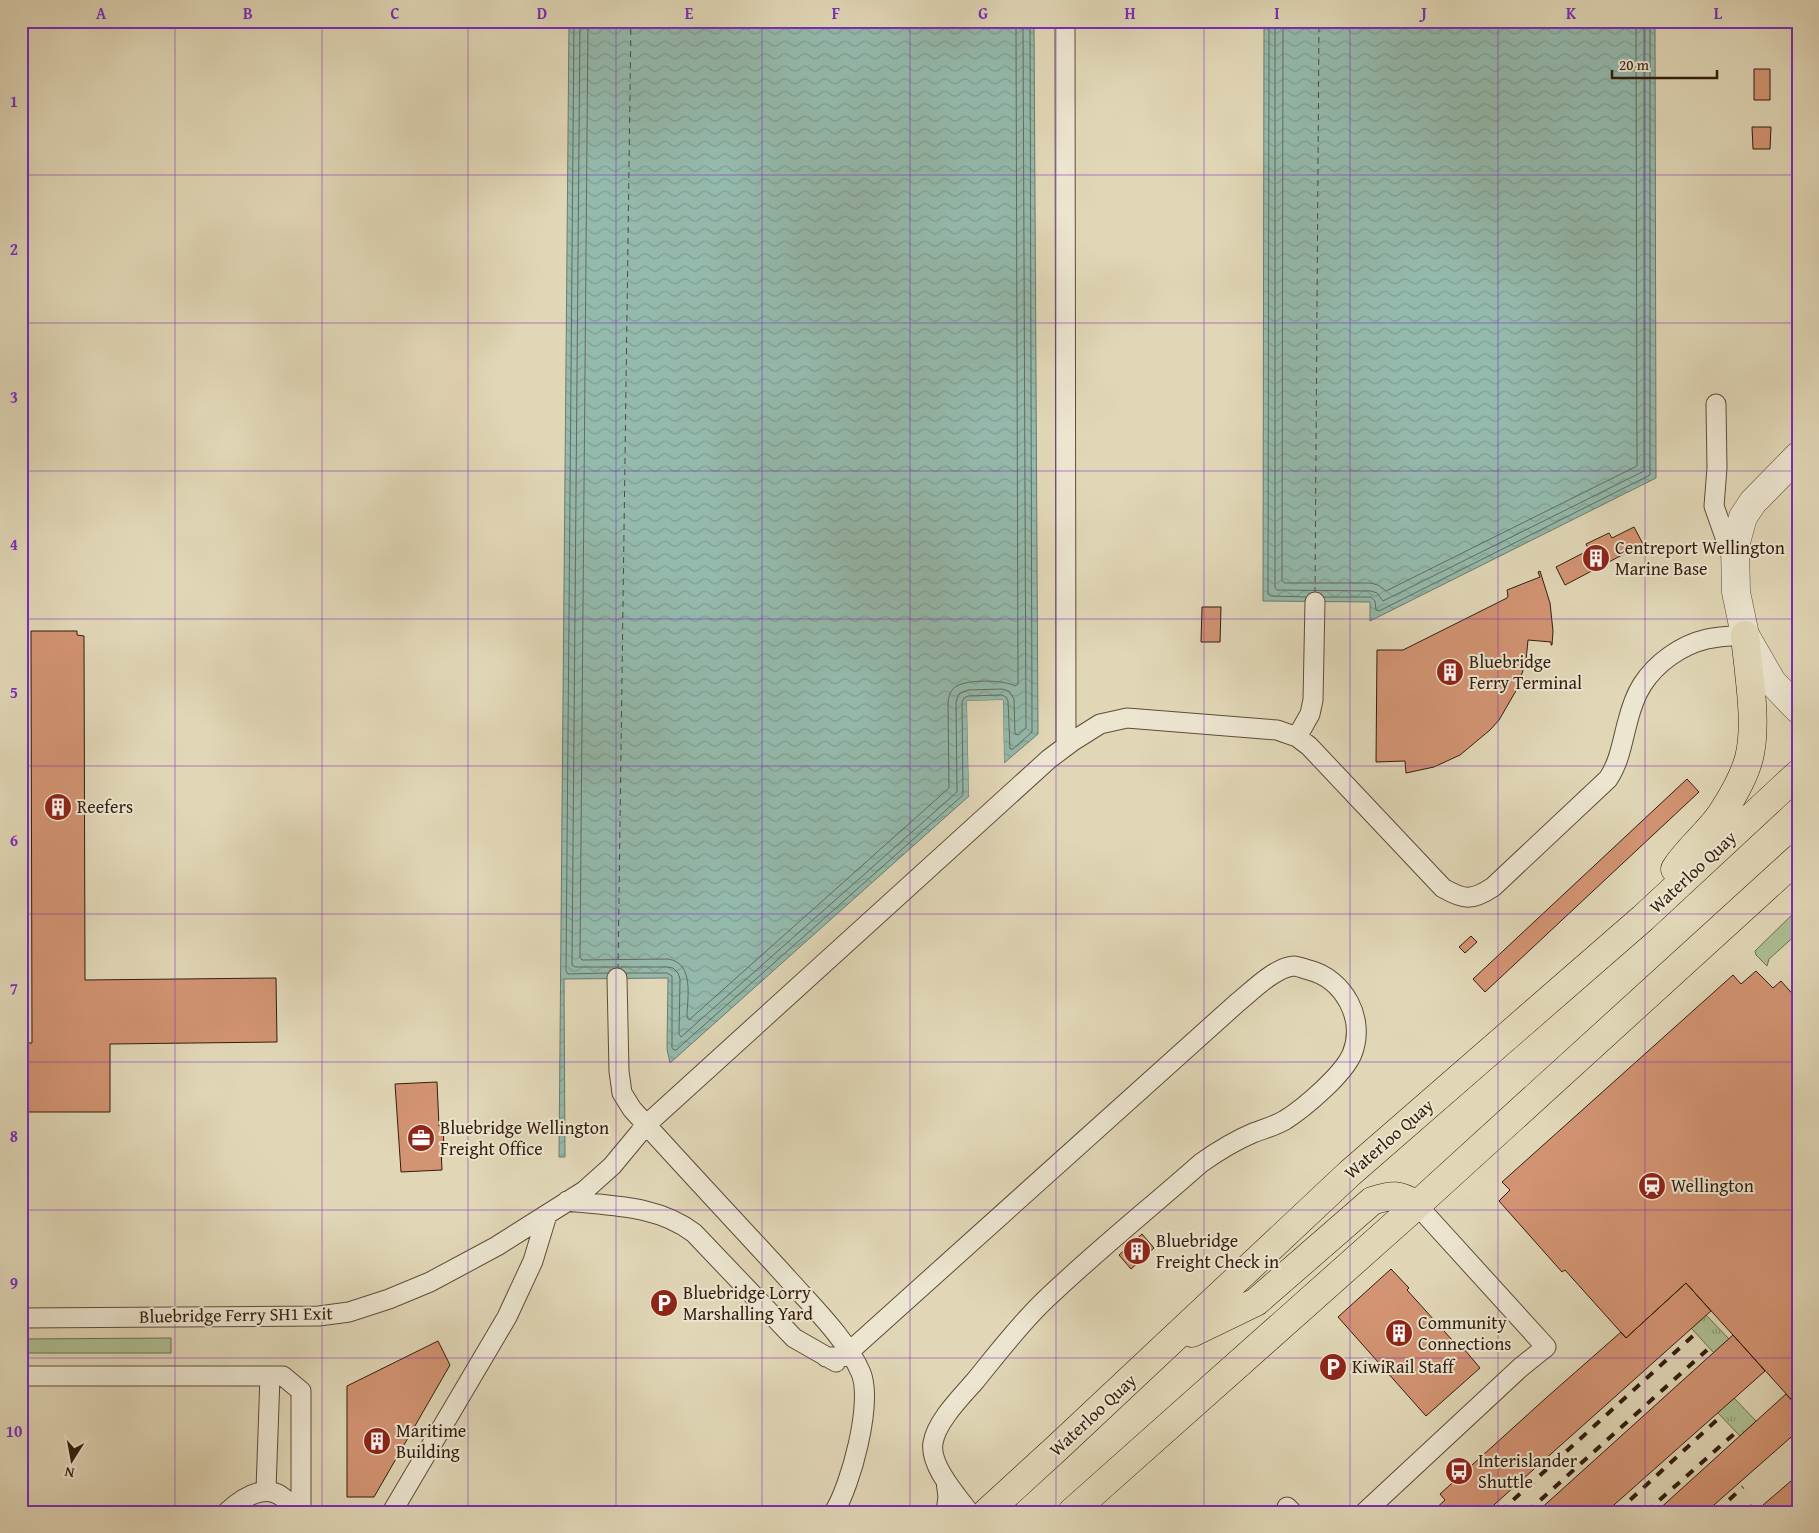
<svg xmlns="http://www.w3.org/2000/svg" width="1819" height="1533" font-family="'Gentium Book Plus',serif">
<defs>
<pattern id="grass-tufts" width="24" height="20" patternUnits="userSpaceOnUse" patternTransform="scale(1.25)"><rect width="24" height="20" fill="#adbf93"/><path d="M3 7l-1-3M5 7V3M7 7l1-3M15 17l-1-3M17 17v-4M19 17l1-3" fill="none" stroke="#8d9b76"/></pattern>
<pattern id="water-waves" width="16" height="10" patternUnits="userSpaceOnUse" patternTransform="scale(1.25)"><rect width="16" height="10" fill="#94baad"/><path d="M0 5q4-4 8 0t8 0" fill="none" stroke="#809f94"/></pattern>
</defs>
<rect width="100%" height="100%" fill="#e1d7b7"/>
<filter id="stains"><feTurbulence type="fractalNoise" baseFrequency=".004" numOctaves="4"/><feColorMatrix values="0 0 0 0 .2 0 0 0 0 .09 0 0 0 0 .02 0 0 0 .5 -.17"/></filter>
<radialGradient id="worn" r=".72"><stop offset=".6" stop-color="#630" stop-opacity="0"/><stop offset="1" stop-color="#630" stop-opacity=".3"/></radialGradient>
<path fill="url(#grass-tufts)" stroke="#706e50" d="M1706,1315L1729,1339L1714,1353L1691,1328Z
M1733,1397L1756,1421L1740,1436L1717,1412Z"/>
<path fill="#adbf93" stroke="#706e50" d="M1798,909V933L1769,959L1767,966L1756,955L1755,951Z
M171,1338V1353H21V1339Z"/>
<path fill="url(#water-waves)" stroke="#6d7b6d" d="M569,21H1034L1038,734L1004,763L1003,700L967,701L969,796L670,1063L667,1049L668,978L564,979L565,1157H559Z
M1264,21H1655L1656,478L1370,621V602L1263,601Z"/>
<path fill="#e1d7b7" d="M1003,700L1004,763L1002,765L1001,703L969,704L971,794L969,796L967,701Z"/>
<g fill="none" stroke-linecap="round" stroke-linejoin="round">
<path stroke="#646c5d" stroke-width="1" d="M574,21L566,971L568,974L608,973
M580,21L572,965L575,967H667L673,968L678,973L680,979L679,1034L681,1037L957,792L956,702L959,694L968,690L1002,689L1009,691L1014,699L1015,734L1018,735L1026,728L1023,21
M588,21L580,957L582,960L668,959C695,963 687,998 687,1017L689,1020L949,788L948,702C949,695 951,689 957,686C968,679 1005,680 1015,686L1018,684L1016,21
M1269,21L1268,594L1271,596L1306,597
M1275,21V588L1277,590L1371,591L1377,593L1383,601L1644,471V21
M1283,21L1282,581L1285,583H1370L1378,585L1386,591L1637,466L1636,21
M1324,597H1371L1375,601L1376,610L1379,611L1650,475V21
M626,973H667L672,976V1048L674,1050H676L963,795L962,702L964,698L968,696L1002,695L1006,697L1008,701L1010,749H1013L1032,732L1030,21"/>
<path stroke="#504c3d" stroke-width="1" stroke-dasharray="6 5" stroke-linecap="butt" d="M1315,593L1319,21
M618,970L631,21"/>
</g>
<path fill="#d39473" stroke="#331d0d" d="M1754,69H1770V100H1754Z
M1752,127H1771L1770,149H1753Z
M1634,527L1643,544L1565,585L1556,567L1589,550L1586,544L1609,533L1612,538Z
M1540,571L1550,603L1553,631L1552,645H1551V642L1528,640L1526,661L1517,689L1499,720L1490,730L1460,755L1434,767L1406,773L1405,761L1376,762L1377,650H1403L1507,598L1508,596L1507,590L1540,577L1538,572Z
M1202,607H1221L1220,642H1201Z
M31,631H77V635L84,636L85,980L276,978L277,1042L110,1044V1112H21V1043H32Z
M1687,779L1699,792L1485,992L1473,979Z
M1471,936L1477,942L1465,953L1459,947Z
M1756,971L1773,988L1781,981L1798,1000V1407L1686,1283L1626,1338L1565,1270L1562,1272L1499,1201L1510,1190L1502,1182L1733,975L1741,984Z
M437,1082L439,1126L443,1125L444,1149H441L442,1170L401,1172L395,1084Z
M1142,1234L1154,1248L1131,1269L1119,1255Z
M1391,1269L1409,1288L1407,1290L1462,1351L1464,1349L1480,1368L1426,1416L1338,1317Z
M1686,1283L1711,1311L1486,1512H1432L1445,1500L1440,1494L1546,1398L1621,1332L1626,1338Z
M1733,1335L1765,1371L1606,1512H1537Z
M438,1341L450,1365L374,1497H347V1386Z
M1786,1394L1798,1407V1431L1706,1512H1656Z
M1798,1475V1512H1756L1763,1505Z"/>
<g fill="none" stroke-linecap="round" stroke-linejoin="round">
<g stroke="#5e4c38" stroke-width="21">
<path id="service" d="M1065,21L1066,746
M1716,404L1717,468L1714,506L1732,557
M1297,737L1310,714L1313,700L1315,602
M617,978L619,1071L622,1093L632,1109C684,1167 737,1223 789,1280C813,1307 847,1340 861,1373C873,1403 851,1485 834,1512
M567,1201C611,1206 658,1205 694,1233L794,1338L836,1362
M21,1318L319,1316L349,1312L389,1299L430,1282L497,1246L584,1191L612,1166L646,1125L1049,759L1073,741L1100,724L1127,718L1277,730L1297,737L1309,746L1443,888C1464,900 1472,901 1493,887L1608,779C1619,763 1622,743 1627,724C1630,712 1635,696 1642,685C1656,663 1681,645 1707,639C1719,636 1733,636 1745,635
M826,1357H842L850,1351L1237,1003C1251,992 1275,967 1294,966C1298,966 1304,969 1309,970C1344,979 1366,1019 1352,1054C1343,1075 1304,1108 1285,1120C1275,1126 1263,1129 1253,1133C1234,1141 1218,1151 1201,1163C1149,1209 1094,1253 1044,1301C1019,1325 997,1354 975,1381C961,1397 936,1422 933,1443C929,1465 957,1496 969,1512
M21,1376H283L301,1391V1512
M946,1481L948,1497L946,1512
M266,1490L270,1376
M1287,1507L1292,1512
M227,1512C250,1491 276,1479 295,1512
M392,1512L507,1317L533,1261L547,1215
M1365,1512L1521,1367L1546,1347L1417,1205"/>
</g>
<g stroke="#5e4c38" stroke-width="29">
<path id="minor" d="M1798,456L1753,502L1743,517L1735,546L1736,592L1745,635L1772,682L1798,709"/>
</g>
<g stroke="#331d0d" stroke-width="29">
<path id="primary" d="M1675,869C1688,848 1709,833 1722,813C1733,796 1744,777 1749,758C1758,723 1748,671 1745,635
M1192,1333L1256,1302L1372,1201C1392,1194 1399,1194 1417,1205
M987,1512L1058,1447L1350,1173L1643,918L1798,774
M1072,1512L1417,1205L1798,858"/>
</g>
<use href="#service" stroke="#ece5d0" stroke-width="19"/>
<use href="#minor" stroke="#ece5d0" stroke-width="28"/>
<use href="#primary" stroke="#e1d7b7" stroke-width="28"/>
<path stroke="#331d0d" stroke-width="4" stroke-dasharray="9 9" stroke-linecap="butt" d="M1500,1512L1695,1334
M1527,1512L1707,1350
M1617,1512L1719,1418
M1646,1512L1734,1434
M1716,1512L1743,1487
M1746,1512L1757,1501"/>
</g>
<path fill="none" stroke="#7b2cbf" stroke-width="1" stroke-opacity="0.55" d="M175,21V1512M322,21V1512M468,21V1512M616,21V1512M762,21V1512M910,21V1512M1056,21V1512M1204,21V1512M1350,21V1512M1498,21V1512M1645,21V1512M21,175H1798M21,323H1798M21,471H1798M21,619H1798M21,766H1798M21,914H1798M21,1062H1798M21,1210H1798M21,1358H1798"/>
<defs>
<g id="building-disc" transform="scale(1.4375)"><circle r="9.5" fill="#8f2418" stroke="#ece5d0"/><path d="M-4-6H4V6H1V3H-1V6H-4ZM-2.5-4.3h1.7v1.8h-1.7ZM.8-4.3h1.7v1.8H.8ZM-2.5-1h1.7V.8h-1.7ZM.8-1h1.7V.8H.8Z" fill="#fff"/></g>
<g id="office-disc" transform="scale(1.4375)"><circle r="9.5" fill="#8f2418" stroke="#ece5d0"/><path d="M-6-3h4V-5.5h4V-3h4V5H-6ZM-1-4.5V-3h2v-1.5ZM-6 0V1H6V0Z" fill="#fff"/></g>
<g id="station-disc" transform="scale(1.4375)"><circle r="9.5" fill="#8f2418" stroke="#ece5d0"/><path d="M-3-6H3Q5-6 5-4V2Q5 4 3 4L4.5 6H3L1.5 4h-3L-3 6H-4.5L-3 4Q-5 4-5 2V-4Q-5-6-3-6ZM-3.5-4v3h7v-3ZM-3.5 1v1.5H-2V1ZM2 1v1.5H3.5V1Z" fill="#fff"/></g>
<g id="parking-disc" transform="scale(1.4375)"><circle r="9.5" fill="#8f2418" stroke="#ece5d0"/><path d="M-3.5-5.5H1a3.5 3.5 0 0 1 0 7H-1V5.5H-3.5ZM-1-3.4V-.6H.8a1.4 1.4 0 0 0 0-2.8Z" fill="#fff"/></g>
<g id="bus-disc" transform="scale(1.4375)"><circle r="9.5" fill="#8f2418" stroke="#ece5d0"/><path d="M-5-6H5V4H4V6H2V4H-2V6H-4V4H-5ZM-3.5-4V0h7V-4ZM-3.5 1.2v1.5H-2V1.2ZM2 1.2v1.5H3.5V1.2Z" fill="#fff"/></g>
</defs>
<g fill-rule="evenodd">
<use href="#building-disc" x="1596" y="558"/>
<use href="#building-disc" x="1450" y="672"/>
<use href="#building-disc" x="58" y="807"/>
<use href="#office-disc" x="421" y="1138"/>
<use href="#station-disc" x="1652" y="1186"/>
<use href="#building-disc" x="1137" y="1251"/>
<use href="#parking-disc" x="664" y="1303"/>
<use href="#building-disc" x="1399" y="1333"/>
<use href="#parking-disc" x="1333" y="1367"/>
<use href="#building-disc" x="377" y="1441"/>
<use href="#bus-disc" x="1459" y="1471"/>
</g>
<g text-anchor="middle" stroke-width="4" stroke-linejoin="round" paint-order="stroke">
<g font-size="18" fill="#331d0d" stroke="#ece5d0" text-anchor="start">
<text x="1615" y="554">Centreport Wellington<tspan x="1615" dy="21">Marine Base</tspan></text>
<text x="1469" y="668">Bluebridge<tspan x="1469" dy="21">Ferry Terminal</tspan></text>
<text x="77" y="813">Reefers</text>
<text x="440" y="1134">Bluebridge Wellington<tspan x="440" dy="21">Freight Office</tspan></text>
<text x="1671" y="1192">Wellington</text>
<text x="1156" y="1247">Bluebridge<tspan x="1156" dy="21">Freight Check in</tspan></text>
<text x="683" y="1299">Bluebridge Lorry<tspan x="683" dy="21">Marshalling Yard</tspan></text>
<text x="1418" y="1329">Community<tspan x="1418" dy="21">Connections</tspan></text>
<text x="1352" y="1373">KiwiRail Staff</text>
<text x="396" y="1437">Maritime<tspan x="396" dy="21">Building</tspan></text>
<text x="1478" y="1467">Interislander<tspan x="1478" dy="21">Shuttle</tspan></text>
</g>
<g font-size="18" fill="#331d0d" stroke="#ece5d0">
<text transform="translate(1693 872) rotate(-43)" y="6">Waterloo Quay</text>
<text transform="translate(1389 1139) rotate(-41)" y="6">Waterloo Quay</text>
<text transform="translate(236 1315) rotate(-1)" y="6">Bluebridge Ferry SH1 Exit</text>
<text transform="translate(1093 1415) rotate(-43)" y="6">Waterloo Quay</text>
</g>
</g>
<rect width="1819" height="1533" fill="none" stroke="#e1d7b7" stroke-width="55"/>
<g transform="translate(72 1460) rotate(191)" stroke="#ece5d0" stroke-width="4" paint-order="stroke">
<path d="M0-4L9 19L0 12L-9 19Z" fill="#331d0d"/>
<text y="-8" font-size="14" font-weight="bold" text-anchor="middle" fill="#331d0d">N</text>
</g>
<path d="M1612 70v8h105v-8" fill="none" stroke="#331d0d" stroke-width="2.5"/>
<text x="1619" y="70" font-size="15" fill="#331d0d" stroke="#ece5d0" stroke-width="4" paint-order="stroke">20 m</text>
<rect x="28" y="28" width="1764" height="1478" fill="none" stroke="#7b2cbf" stroke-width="2"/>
<g font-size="16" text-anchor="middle" font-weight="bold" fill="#7b2cbf">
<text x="101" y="19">A</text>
<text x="248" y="19">B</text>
<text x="395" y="19">C</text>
<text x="542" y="19">D</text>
<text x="689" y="19">E</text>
<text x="836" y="19">F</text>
<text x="983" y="19">G</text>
<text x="1130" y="19">H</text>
<text x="1277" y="19">I</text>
<text x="1424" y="19">J</text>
<text x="1571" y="19">K</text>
<text x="1718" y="19">L</text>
<text x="14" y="107">1</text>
<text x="14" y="255">2</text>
<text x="14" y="403">3</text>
<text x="14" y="550">4</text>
<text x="14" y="698">5</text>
<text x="14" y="846">6</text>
<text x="14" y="994">7</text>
<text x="14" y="1142">8</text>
<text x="14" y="1289">9</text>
<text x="14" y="1437">10</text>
</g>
<rect width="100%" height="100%" filter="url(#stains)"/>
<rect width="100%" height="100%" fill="url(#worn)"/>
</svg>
